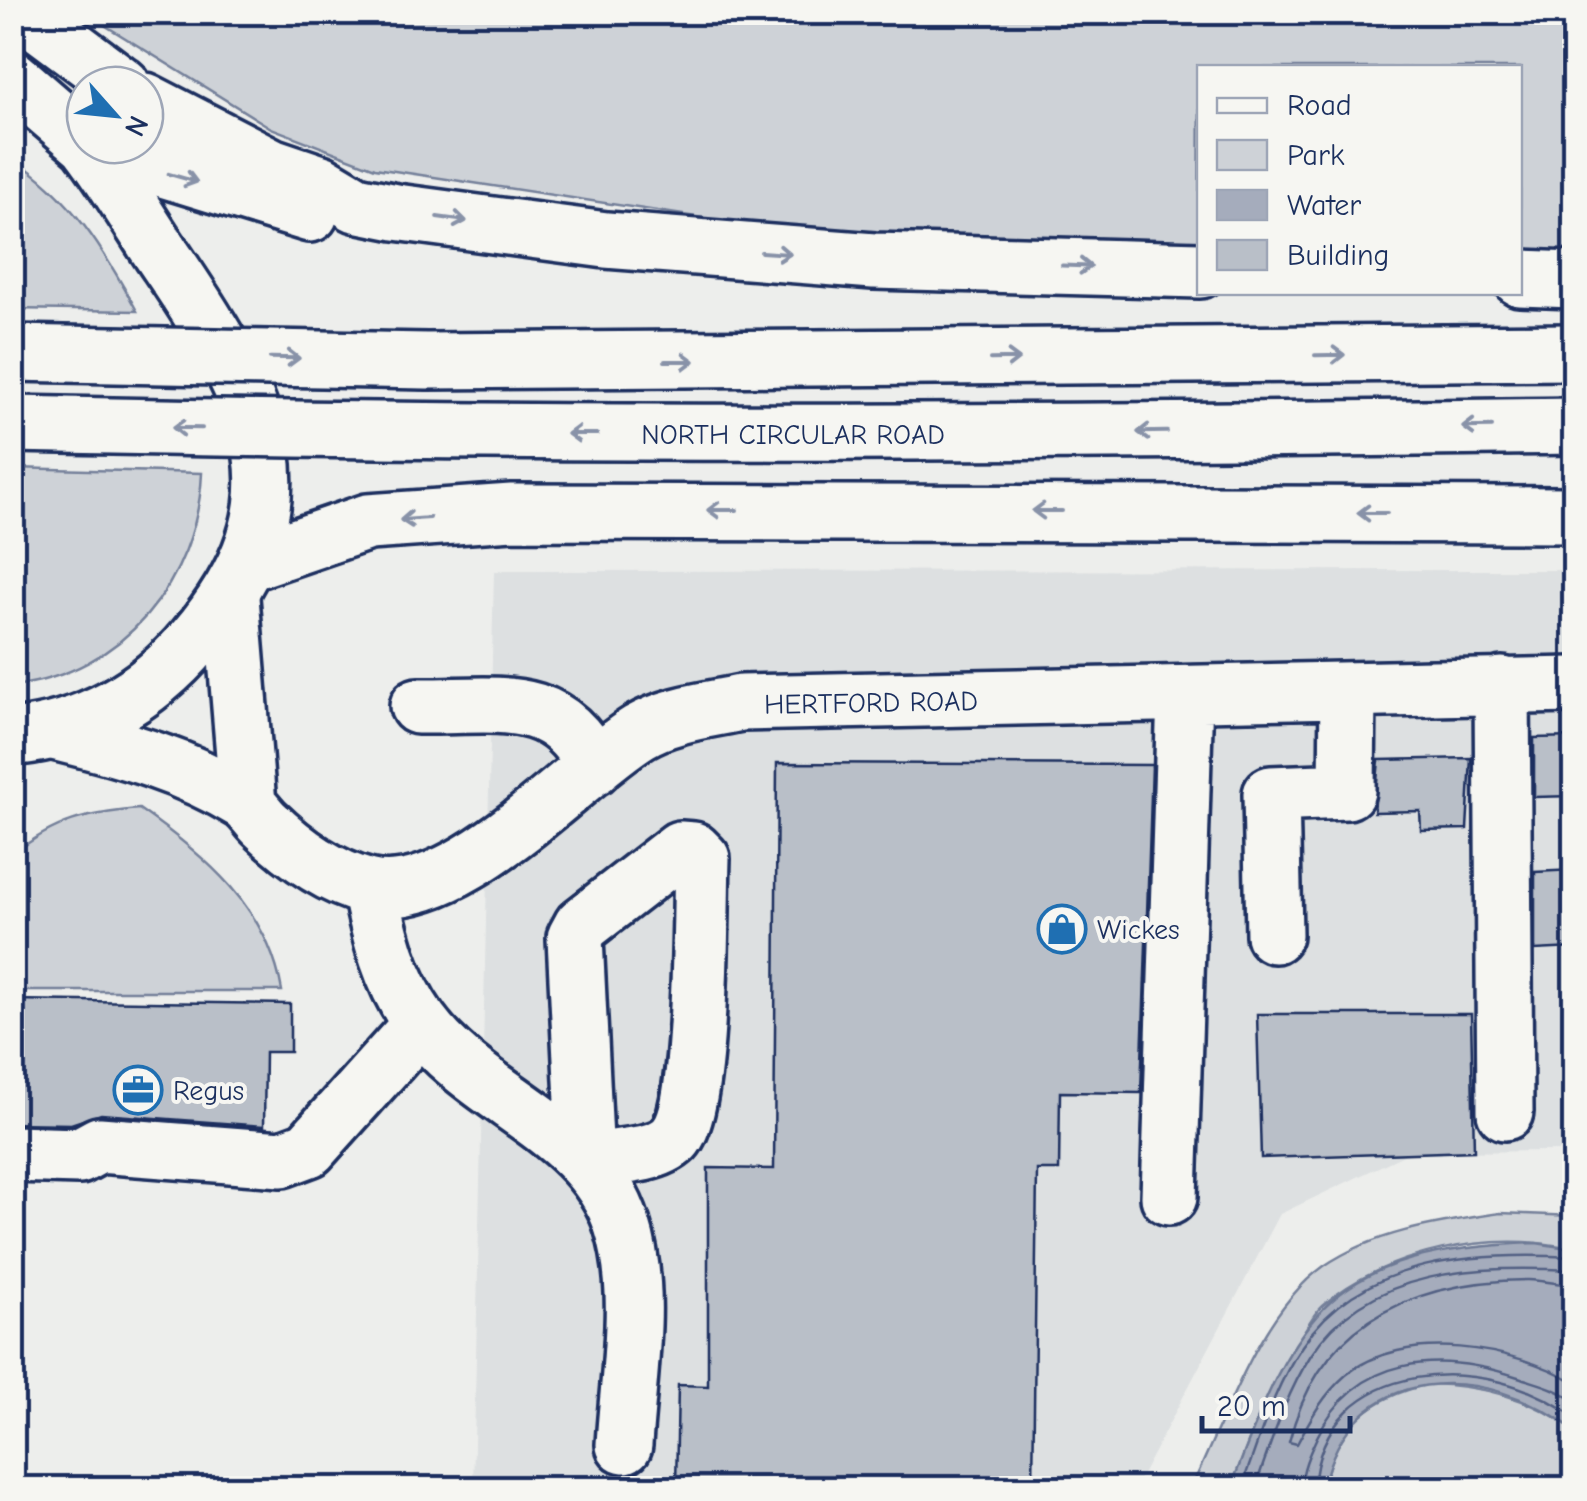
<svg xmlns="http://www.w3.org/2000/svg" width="1587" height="1501" font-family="'Comic Neue',sans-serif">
<rect width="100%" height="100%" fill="#edeeec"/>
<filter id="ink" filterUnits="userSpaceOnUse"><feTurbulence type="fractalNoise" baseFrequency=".01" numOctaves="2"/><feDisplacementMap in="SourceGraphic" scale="20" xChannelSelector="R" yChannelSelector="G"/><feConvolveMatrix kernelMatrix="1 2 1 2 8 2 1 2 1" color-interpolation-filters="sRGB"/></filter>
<g filter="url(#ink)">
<path fill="#dde0e1" d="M1574,570V1151L1410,1152L1280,1214L1135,1488H473L494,571Z"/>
<path fill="#ced2d7" stroke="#74809a" stroke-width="2.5" d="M85,13H1574V255L1520,253V68H1200L1199,246L782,230L375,168L271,128Z
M12,158C71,195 105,252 137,311L13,309Z
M13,468L202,473C197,581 123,673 13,686Z
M139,809C205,855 268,908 282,991H13V854C57,820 85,814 139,809Z
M1500,1213L1574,1216V1249C1495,1229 1384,1251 1322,1306C1313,1314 1307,1327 1301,1337C1267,1388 1252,1432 1231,1488H1191C1225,1419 1259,1312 1324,1266C1375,1231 1441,1222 1500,1213Z
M1429,1384C1480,1385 1533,1398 1574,1430V1488H1323C1336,1426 1368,1398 1429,1384Z"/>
<path fill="#a5acbc" stroke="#6e7a96" stroke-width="2.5" d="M1536,1243L1574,1249V1430C1487,1362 1350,1360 1323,1488H1231C1296,1309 1332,1250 1536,1243Z"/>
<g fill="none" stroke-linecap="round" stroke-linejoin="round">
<path stroke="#526184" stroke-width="2.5" d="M1574,1285C1559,1285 1544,1280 1528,1280C1413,1281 1319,1322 1289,1442L1297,1444C1310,1419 1324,1394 1346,1375C1403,1327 1515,1347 1574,1382
M1241,1488C1259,1441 1273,1389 1302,1346C1362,1256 1478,1252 1574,1257
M1255,1488C1271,1443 1285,1396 1311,1355C1368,1266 1482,1266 1574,1270
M1301,1488C1302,1469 1309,1454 1317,1437C1357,1354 1440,1351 1518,1377C1538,1384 1558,1388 1574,1401
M1314,1488C1323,1354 1491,1352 1574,1417"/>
</g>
<path fill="#b9bfc8" stroke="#1b2f5e" stroke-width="2.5" d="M1574,737V796L1534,797V738Z
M1471,758L1467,829L1421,830L1420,811L1374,812L1379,760Z
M777,763L1152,765L1141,1093L1060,1092L1059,1170H1037L1033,1488H676L678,1385L708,1386V1168L774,1169Z
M1574,870V948L1535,950V872Z
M12,1000L290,1004V1052H265L264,1126L101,1114L71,1124L12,1123Z
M1257,1014H1471L1474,1151L1261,1158Z"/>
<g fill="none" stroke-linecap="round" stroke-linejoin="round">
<g stroke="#1b2f5e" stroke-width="62">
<path id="minor" d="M231,598L248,804
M1502,685L1505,1112
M418,706C494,707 556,689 594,767
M58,733C123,749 186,766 243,801C252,807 257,816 264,823C292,850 329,877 367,887C455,909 571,774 639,732C669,714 708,710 741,703L1574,685
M680,849L693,850L702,859C700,909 703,1109 674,1139C656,1157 610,1157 586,1161L575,938L582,925Z
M370,888C380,937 390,980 420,1022C476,1100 592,1128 622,1225C644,1293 628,1375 624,1445
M1274,935L1271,794L1347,791L1348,691
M12,1154L79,1156L99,1145L282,1159L309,1149L421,1024
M1169,1197L1185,695"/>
</g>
<g stroke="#1b2f5e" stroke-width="62">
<path id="major" d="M12,78L85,141
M12,738C86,730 147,697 195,640C314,499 261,401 169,265C142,226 118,183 89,145"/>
</g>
<g stroke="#1b2f5e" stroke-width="62">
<path id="highway" d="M24,12L122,85
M145,101L271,166L321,183L356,204L396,212L606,240L874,261L1200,270
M91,147L310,214
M1520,278L1574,280
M248,563L368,522L512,512L1574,515"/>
</g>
<use href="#minor" stroke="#f6f6f2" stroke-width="55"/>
<use href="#major" stroke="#f6f6f2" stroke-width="55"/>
<use href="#highway" stroke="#f6f6f2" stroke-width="55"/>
<g stroke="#1b2f5e" stroke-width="62" stroke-linecap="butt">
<path id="highway-bridge" d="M12,353L427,361L1574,352
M12,424C534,436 1053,433 1574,426"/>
</g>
<use href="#highway-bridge" stroke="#f6f6f2" stroke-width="55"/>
</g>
<defs><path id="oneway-shaft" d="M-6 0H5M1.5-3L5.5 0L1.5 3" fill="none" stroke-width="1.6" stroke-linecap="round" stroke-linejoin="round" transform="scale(2.5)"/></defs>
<g stroke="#8892a8">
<use href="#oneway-shaft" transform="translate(183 178) rotate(16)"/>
<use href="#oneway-shaft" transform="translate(452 219) rotate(8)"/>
<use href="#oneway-shaft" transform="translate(776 253) rotate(4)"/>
<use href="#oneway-shaft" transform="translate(1077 266) rotate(2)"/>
<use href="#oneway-shaft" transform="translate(1330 355) rotate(-1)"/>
<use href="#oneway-shaft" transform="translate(285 358) rotate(1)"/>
<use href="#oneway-shaft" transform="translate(1005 359) rotate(-1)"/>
<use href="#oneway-shaft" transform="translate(680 361)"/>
<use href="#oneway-shaft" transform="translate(1477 427) rotate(179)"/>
<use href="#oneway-shaft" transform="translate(187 428) rotate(-179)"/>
<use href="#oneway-shaft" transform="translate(1152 432) rotate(179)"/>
<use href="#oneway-shaft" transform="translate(582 434) rotate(-180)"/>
<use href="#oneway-shaft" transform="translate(722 510) rotate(180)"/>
<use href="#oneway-shaft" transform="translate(1047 511) rotate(-180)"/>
<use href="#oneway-shaft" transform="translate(1372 513) rotate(-180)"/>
<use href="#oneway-shaft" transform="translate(415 519) rotate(176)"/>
</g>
</g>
<defs>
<g id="shop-ring" transform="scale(2.5)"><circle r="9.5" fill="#f6f6f2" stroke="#1f6fb2" stroke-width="1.5"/><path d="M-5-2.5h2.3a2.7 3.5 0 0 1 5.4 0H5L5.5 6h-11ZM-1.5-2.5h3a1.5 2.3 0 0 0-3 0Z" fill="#1f6fb2"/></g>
<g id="office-ring" transform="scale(2.5)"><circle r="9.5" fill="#f6f6f2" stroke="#1f6fb2" stroke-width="1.5"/><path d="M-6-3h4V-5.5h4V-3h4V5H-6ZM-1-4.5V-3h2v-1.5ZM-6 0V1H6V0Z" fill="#1f6fb2"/></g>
</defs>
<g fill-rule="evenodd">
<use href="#shop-ring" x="1062" y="929"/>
<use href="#office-ring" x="138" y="1090"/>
</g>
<g text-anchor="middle" stroke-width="8" stroke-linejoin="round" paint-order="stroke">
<g font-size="28" fill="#1b2f5e" stroke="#f6f6f2">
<text x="793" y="444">NORTH CIRCULAR ROAD</text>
<text transform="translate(871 702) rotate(-1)" y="10">HERTFORD ROAD</text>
</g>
<g font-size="28" fill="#1b2f5e" stroke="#f6f6f2" text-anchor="start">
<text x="1097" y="939">Wickes</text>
<text x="173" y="1100">Regus</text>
</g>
</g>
<rect width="1587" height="1501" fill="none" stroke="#f6f6f2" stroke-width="50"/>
<rect x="25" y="25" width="1537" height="1451" fill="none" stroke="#1b2f5e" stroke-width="4" filter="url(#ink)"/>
<rect x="1197" y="65" width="325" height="230" fill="#f6f6f2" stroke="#9ea6b7" stroke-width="2.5"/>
<rect x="1217" y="98" width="50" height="15" fill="#f6f6f2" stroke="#9ea6b7" stroke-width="2.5"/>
<text x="1287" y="115" font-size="30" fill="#1b2f5e">Road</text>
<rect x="1217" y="140" width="50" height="30" fill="#ced2d7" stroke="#9ea6b7" stroke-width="2.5"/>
<text x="1287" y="165" font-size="30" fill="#1b2f5e">Park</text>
<rect x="1217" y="190" width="50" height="30" fill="#a5acbc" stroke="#9ea6b7" stroke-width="2.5"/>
<text x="1287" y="215" font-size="30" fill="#1b2f5e">Water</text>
<rect x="1217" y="240" width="50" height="30" fill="#b9bfc8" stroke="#9ea6b7" stroke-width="2.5"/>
<text x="1287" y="265" font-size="30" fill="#1b2f5e">Building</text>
<g transform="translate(115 115) rotate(117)"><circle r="48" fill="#f6f6f2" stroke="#9ea6b7" stroke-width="2.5"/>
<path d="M0-8L18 38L0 25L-18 38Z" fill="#1f6fb2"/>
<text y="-15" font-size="28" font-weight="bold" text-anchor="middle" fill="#1b2f5e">N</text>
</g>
<path d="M1202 1416v15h148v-15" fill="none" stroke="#1b2f5e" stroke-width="5"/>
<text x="1217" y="1416" font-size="30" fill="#1b2f5e" stroke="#f6f6f2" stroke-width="8" paint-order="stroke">20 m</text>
</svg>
